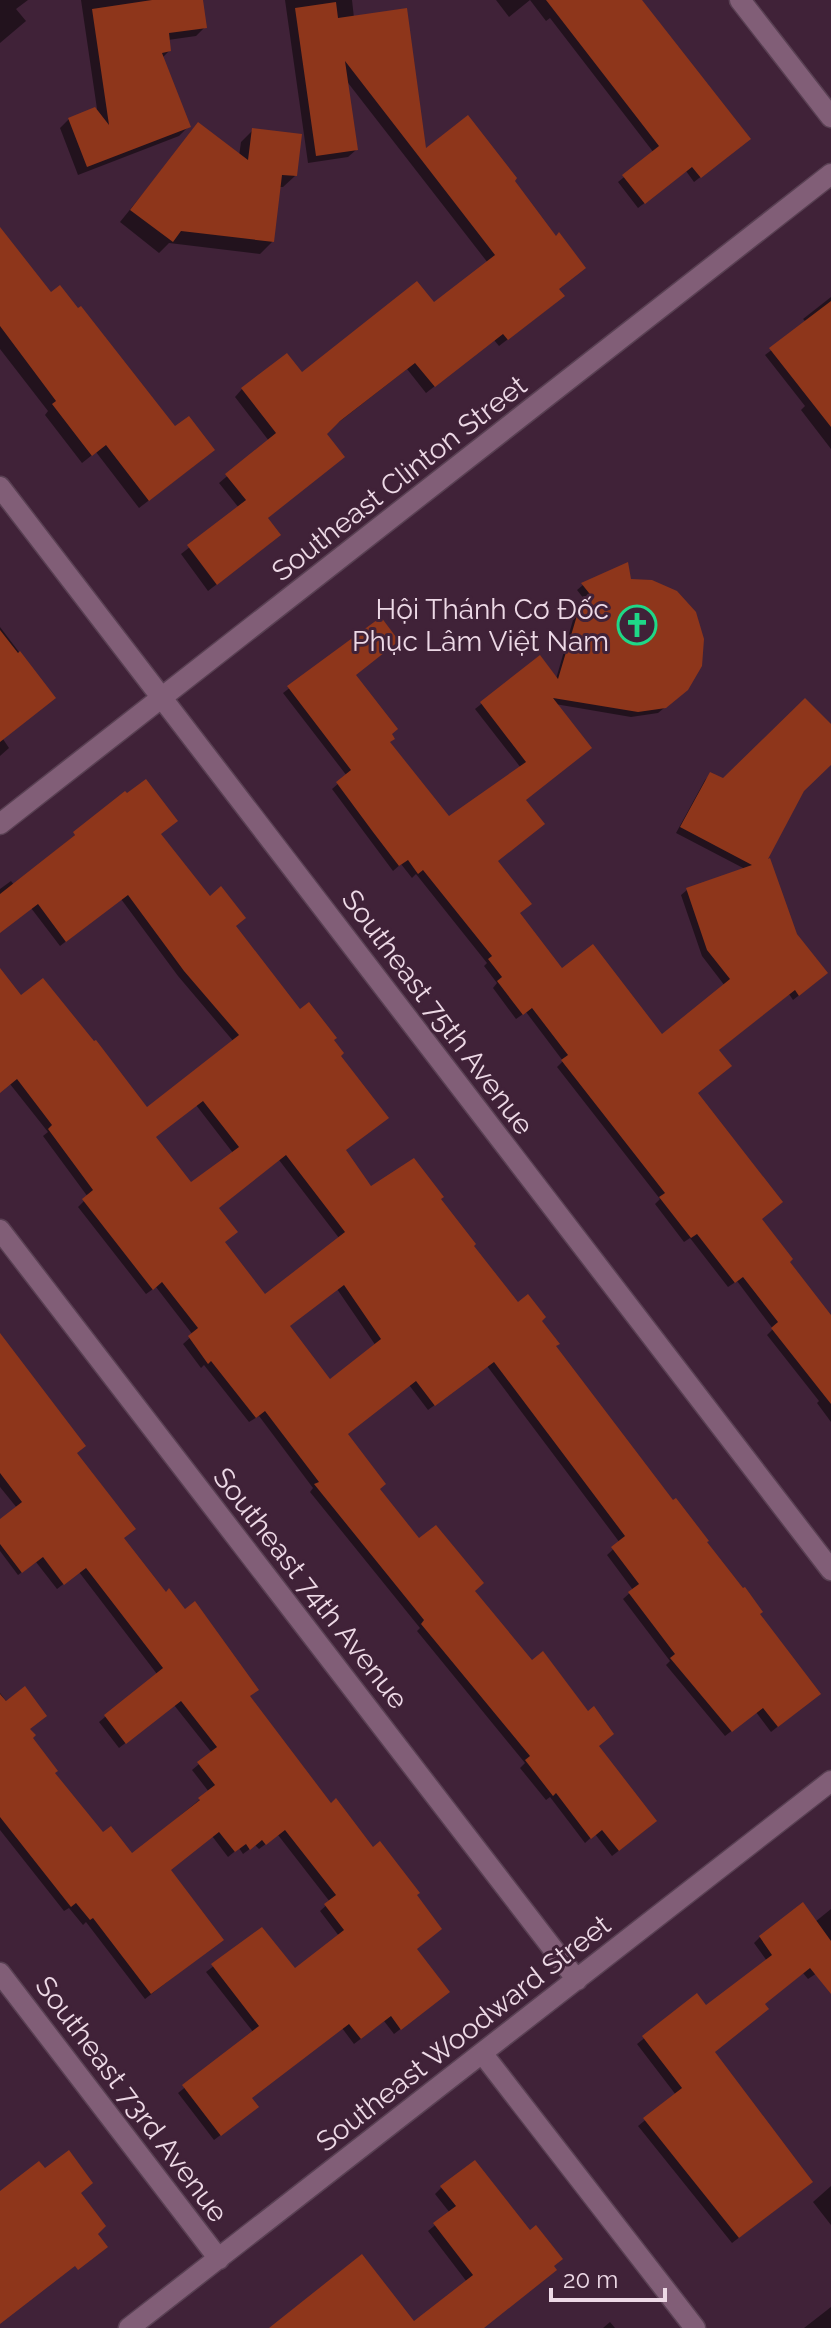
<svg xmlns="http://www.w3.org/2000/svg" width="831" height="2328" font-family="Raleway,sans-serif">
<rect width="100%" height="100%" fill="#402238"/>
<path fill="#0007" fill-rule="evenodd" d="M0,0H28L16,9L26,21L0,43Z
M81,0H201L205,27L196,36L168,40L169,51L162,58L188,127L179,136L78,175L60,128L69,119L97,109Z
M285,0H352L354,18L425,152L512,181L557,290L554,304L499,346L494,340L426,393L407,369L330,429L324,434L343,457L266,519L270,543L208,591L181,554L239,508L219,483L269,441L235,397L242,389L301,375L433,305L488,263L345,79L356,150L348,157L308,163Z
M496,0H640L743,144L694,182L686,171L638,208L618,182L654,153L550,18L546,21L530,0L509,17Z
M199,124L239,156L241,142L253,130L295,176L283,187H278L272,242L260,254L169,243L159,253L120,222Z
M0,229L51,295L203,459L139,508L96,452L82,463L45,415L48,411L0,349Z
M831,297V449L801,410L805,406L765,355L807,323L803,319Z
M630,581L680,695L658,713L631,717L555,704L524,800L496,861L518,914L562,970L661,1037L725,986L702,956L681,895L687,890L745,869L676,833L705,780L710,775L723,781L831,727V762L802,791L764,863L795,935L820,979L793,1000L789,994L717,1051L696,1093L760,1220L787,1262L831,1318V1422L817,1403L819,1401L767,1335L773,1329L737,1281L728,1287L690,1238L684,1242L655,1204L660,1199L557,1067L563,1061L526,1012L516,1019L493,988L497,983L484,966L487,963L416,874L412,878L401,864L393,871L332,789L347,776L283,693L380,620L354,675L390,735L388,743L448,818L521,768L475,709L539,658L556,679L573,620L588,604L577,590L583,585Z
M0,627L54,698L3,739L9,748L0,756Z
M125,794L300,1012L332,1040L338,1056L344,1151L371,1189L438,1199L471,1246L518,1304L539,1321L554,1347L705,1543L757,1614L812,1699L771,1732L756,1712L725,1736L666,1665L670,1661L623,1599L633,1590L607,1555L620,1543L487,1366L428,1410L409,1385L346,1435L378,1489L418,1541L472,1591L597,1746L649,1827L612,1856L595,1834L585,1843L550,1797L546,1800L520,1768L525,1763L417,1631L420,1628L310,1492L313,1488L259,1416L249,1422L204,1365L201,1368L183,1344L193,1335L156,1287L146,1294L78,1207L88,1197L43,1136L48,1132L10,1084L0,1091V971L21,998L147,1110L234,1042L178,976L121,899L60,946L31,908L0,932V889L11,881L14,885ZM196,1105L233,1153L191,1185L154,1138ZM279,1160L339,1238L264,1297L223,1242L217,1208ZM337,1289L376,1346L330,1382L288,1327Z
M0,1336L75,1454L122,1539L331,1806L415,1896V1950L441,1998L394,2034L384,2021L354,2044L342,2028L250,2098L251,2112L214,2140L178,2093L254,2033L206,1972L261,1929L295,1971L339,1936L320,1911L330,1902L278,1835L259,1849L255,1845L243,1854L239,1848L228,1857L212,1836L169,1870L215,1945L145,1999L86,1922L83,1925L69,1908L64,1911L0,1830V1693L28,1730L30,1738L52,1774L102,1835L131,1856L209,1792L192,1770L212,1753L174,1705L119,1748L99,1722L157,1674L79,1572L57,1589L36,1562L18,1575L0,1551V1521L17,1508L0,1487Z
M831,1909V1991L817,1973L808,1979L803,1973L763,2004L713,2052L804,2188L732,2243L638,2126L676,2095L637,2044L697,1996L705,2008L767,1961L754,1943L760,1937L815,1922Z
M831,2186V2225L813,2202Z
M441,2188L553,2267L483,2328H408L467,2282L428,2231L450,2213L435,2194Z
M831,2307V2328H804Z
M610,2322L615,2328H603Z"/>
<path fill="#8e361b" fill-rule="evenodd" d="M152,0H203L207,28L169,33L171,51L162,53L191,127L87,167L68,118L95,107L109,125L92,9Z
M546,0H642L751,139L701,178L692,167L645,204L622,175L659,146Z
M336,2L338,18L407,8L426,148L468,115L517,178L515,181L556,236L559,232L586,268L559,289L565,296L508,340L503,334L435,387L415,363L340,421L327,434L345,457L268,518L281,535L217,585L187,545L246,500L225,474L276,433L241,388L287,353L302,372L417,281L434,302L495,255L345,61L358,150L316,156L295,8Z
M198,122L248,160L252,128L302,134L297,176L282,175L274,242L181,231L173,242L130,210Z
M0,227L51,292L60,285L78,308L81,306L175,426L189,416L215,450L149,501L106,445L92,456L52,404L56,401L0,326Z
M831,301V427L769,348Z
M628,562L631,579L652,580L677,591L696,612L704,639L702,666L688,690L666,708L638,712L553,698L592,748L526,800L545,824L498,861L532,904L520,913L562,968L593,944L662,1034L730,979L707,950L686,888L752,865L680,827L710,772L723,778L805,698L831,724V765L804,791L768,859L770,858L797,934L828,973L799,996L795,990L719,1050L732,1066L698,1093L783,1202L762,1219L793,1259L790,1262L831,1315V1404L771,1328L778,1322L743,1277L735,1283L697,1234L691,1238L659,1197L665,1193L561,1060L568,1055L532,1008L523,1015L497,981L502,977L488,959L492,956L423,870L418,874L408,860L399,866L373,832L336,782L351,770L287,686L381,617L399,641L356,675L398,729L392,734L395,739L390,742L449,816L526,762L480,702L540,655L558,679L578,612L593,598L581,583Z
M0,630L18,653L20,651L56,698L0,742Z
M146,779L178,821L161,834L210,896L221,886L246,918L236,926L300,1009L309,1002L337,1038L334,1040L344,1053L341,1056L389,1118L346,1150L371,1186L414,1158L444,1197L441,1199L476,1244L474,1246L518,1302L528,1294L546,1317L542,1321L560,1344L556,1346L673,1500L676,1498L709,1541L707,1542L743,1588L745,1587L763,1612L760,1614L821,1694L778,1727L763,1708L732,1732L670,1658L675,1654L628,1592L639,1584L611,1547L625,1536L494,1362L435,1406L416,1381L348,1434L386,1484L380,1489L419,1538L436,1525L484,1583L475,1591L532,1660L543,1651L588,1711L594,1706L614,1734L599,1746L657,1821L619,1851L602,1830L591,1839L556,1793L553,1796L525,1760L530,1756L421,1624L424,1620L314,1484L319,1482L265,1411L256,1418L211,1361L208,1364L188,1336L198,1328L162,1282L153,1290L82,1199L93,1190L48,1129L52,1125L17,1079L0,1093V968L21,995L43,978L94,1041L96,1040L147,1107L239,1035L184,971L128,895L66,942L38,904L0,933V894L75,835L73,832L125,791L127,793ZM203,1101L239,1147L191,1182L156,1137ZM286,1155L345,1232L265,1294L225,1242L238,1232L219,1208ZM344,1285L381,1339L330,1379L290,1326Z
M0,1333L86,1446L77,1453L136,1529L124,1538L166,1592L169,1588L185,1609L195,1601L259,1690L250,1696L331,1803L336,1798L373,1847L380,1841L420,1893L417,1895L442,1929L417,1949L450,1992L401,2030L391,2016L361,2039L349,2024L252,2098L259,2107L221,2136L182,2085L259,2026L211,1964L262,1927L295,1968L344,1930L324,1904L336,1895L285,1830L266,1845L262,1840L250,1850L246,1844L235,1852L219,1832L171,1870L224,1940L151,1994L93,1918L90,1920L76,1903L71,1907L0,1817V1694L6,1701L25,1686L47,1716L30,1729L36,1735L33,1738L58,1771L55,1773L103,1832L111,1826L132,1853L200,1800L198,1798L215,1785L197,1762L217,1747L181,1701L126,1744L104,1715L163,1668L86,1568L64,1585L43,1557L22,1573L0,1544V1519L22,1502L0,1473Z
M803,1902L831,1941V1994L810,1968L765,2004L769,2009L715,2052L813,2182L739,2238L643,2118L682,2088L642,2036L697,1993L706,2005L772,1955L759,1936Z
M69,2150L93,2183L81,2193L106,2226L98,2234L108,2247L78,2270L75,2266L0,2324V2191L39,2161L45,2168Z
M475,2160L530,2230L536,2225L563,2259L554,2266L557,2270L484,2328H269L362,2254L414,2321L473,2275L433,2223L456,2206L440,2186Z"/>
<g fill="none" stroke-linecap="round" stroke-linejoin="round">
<g stroke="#594053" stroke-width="23">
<path id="minor" d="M740,0L831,117
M0,487L831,1570
M0,824L831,174
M0,1230L577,1980
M0,1973L219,2259
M482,2053L695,2328
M129,2328L831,1781"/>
</g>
<use href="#minor" stroke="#815e77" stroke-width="20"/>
</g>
<defs>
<g id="church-ring" transform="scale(2)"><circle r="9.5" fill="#402238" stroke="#1fd887" stroke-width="1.5"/><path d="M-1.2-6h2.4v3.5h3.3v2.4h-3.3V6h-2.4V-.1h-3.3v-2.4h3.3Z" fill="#1fd887"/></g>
</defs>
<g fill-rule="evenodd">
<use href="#church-ring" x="637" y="625"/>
</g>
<g text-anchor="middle" stroke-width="6" stroke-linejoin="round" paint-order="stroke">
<g font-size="28" fill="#edd9e6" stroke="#402238">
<text transform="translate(399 478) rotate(-38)" y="10">Southeast Clinton Street</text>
<text transform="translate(438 1012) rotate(53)" y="10">Southeast 75th Avenue</text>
<text transform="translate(311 1588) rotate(52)" y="10">Southeast 74th Avenue</text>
<text transform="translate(463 2033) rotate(-38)" y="10">Southeast Woodward Street</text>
<text transform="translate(132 2099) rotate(53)" y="10">Southeast 73rd Avenue</text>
</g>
<g font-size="28" fill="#edd9e6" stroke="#402238" text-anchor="end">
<text x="609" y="619">Hội Thánh Cơ Đốc<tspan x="609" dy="32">Phục Lâm Việt Nam</tspan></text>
</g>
</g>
<path d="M551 2288v12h114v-12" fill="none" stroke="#edd9e6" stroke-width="4"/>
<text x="563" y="2288" font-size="24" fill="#edd9e6" stroke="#402238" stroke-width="6" paint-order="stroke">20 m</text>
</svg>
